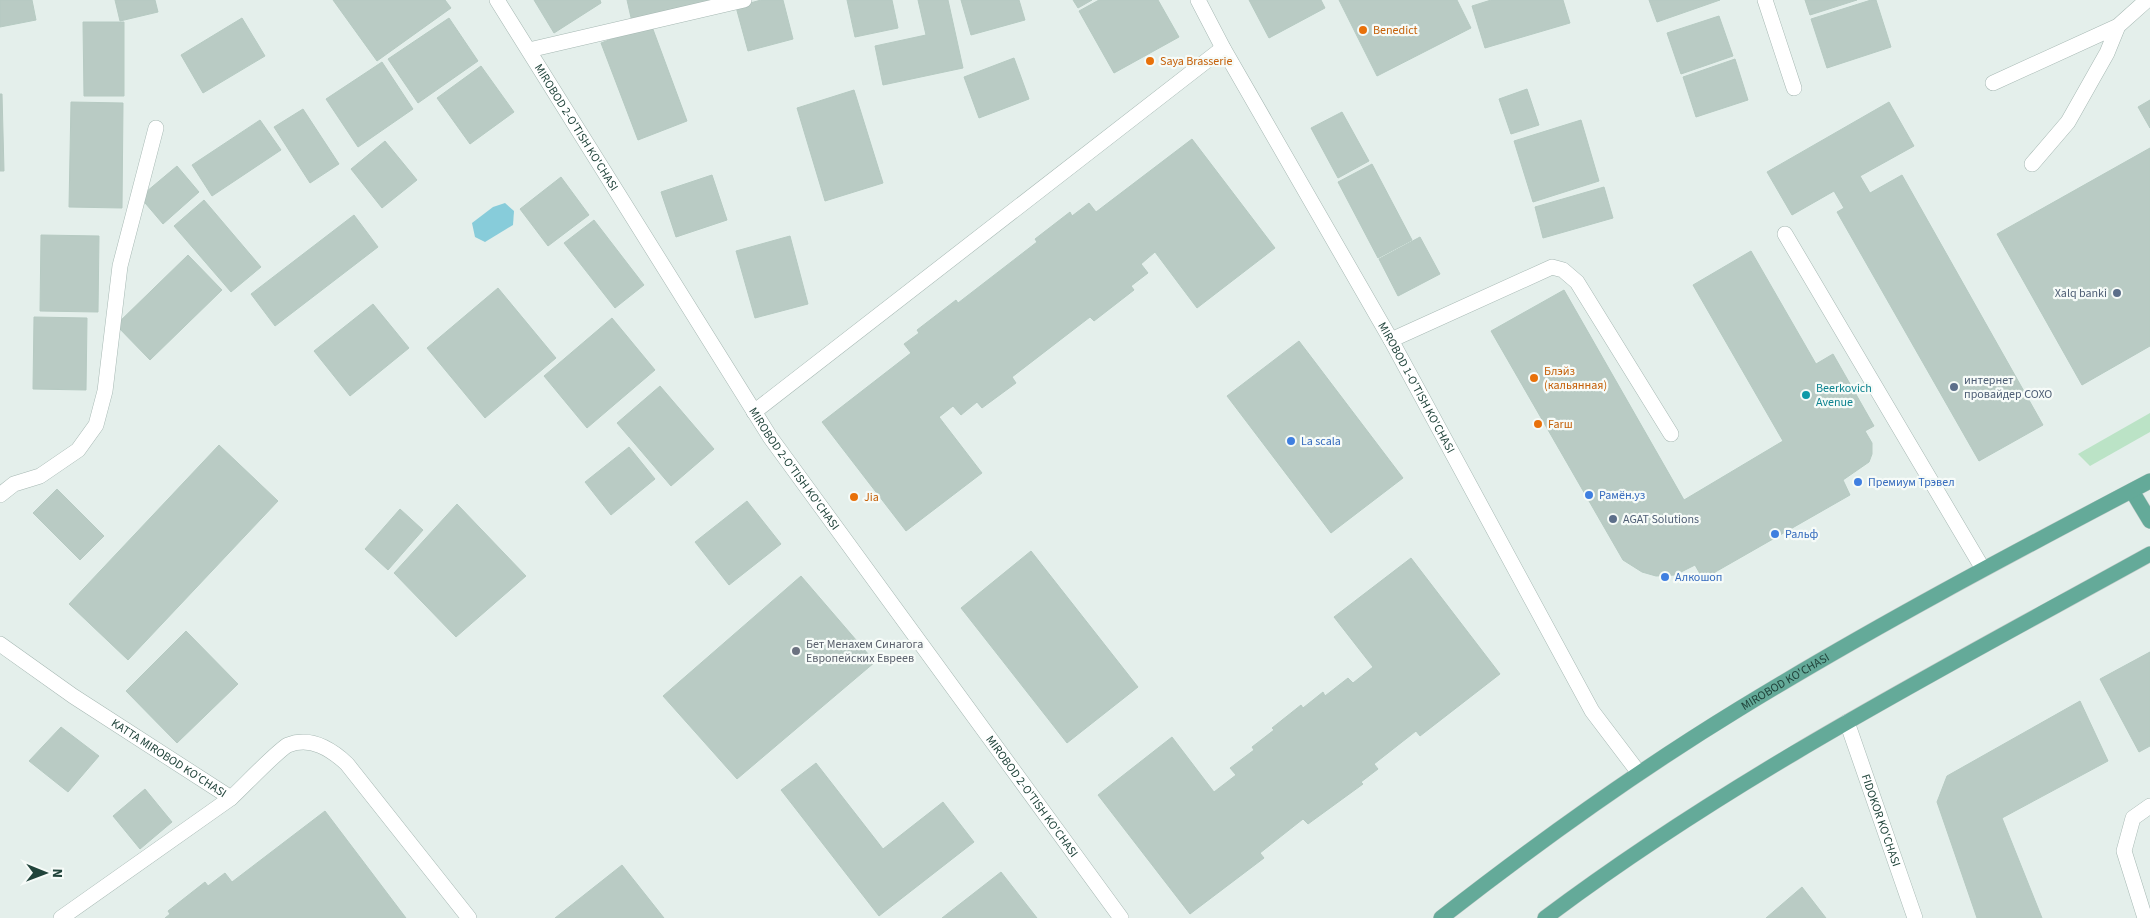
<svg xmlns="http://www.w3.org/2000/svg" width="2150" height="918" font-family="'Source Sans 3',sans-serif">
<rect width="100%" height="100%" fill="#e4efeb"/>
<path fill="#bbe3c6" d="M2150,413V432L2090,466L2078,454Z"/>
<path fill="#87ccda" d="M505,203L514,211L513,225L485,242L475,237L472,223L493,207Z"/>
<path fill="#b9cbc4" stroke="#b6cac2" d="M0,0H32L36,20L0,27Z
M115,0H155L158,12L120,21Z
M333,0H445L451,8L377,61Z
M534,0H600L601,3L554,33Z
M627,0H710L711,5L632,22Z
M761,0H783L793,39L748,51L736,7Z
M847,0H892L898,28L855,37Z
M918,0H948L963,68L883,85L875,46L926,35Z
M961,0H1019L1025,20L971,35Z
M1073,0H1092L1078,8Z
M1099,0H1158L1179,37L1114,73L1079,11Z
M1249,0H1321L1325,8L1269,38Z
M1339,0H1457L1471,28L1377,76Z
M1491,0H1563L1570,23L1485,48L1472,6Z
M1649,0H1720L1657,22Z
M1805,0H1857L1810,15Z
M1871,0H1876L1891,47L1827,68L1811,19Z
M1719,16L1733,56L1681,74L1667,33Z
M242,18L265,56L203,93L181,55Z
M449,18L478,61L418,103L388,59Z
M83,22H124V96H84Z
M651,24L687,121L638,140L601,43Z
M1014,58L1029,99L979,118L964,77Z
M1735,59L1748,100L1696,117L1683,77Z
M382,62L413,109L358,147L326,99Z
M481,66L514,112L470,144L437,98Z
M1527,89L1539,125L1511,134L1499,99Z
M854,90L883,183L825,201L797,108Z
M0,94H2L4,171H0Z
M2150,100V128L2138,107Z
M71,102L123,103L122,208L69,207Z
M1889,102L1914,146L1860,176L1870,193L1902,175L2043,425L1979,461L1837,212L1844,208L1834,191L1792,215L1767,172Z
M303,109L339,164L310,183L274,127Z
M1342,112L1369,161L1338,178L1311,128Z
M260,120L281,150L212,196L192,165Z
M1581,120L1599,181L1533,202L1514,141Z
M1192,139L1275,248L1197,308L1155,252L1141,264L1148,273L1131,286L1134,290L1094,321L1090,317L1012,377L1016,383L982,408L977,402L961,415L953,406L939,417L982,473L906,531L822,422L911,353L904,344L919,333L917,330L956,300L958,303L1037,242L1035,239L1070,212L1072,216L1089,203L1096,212Z
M385,141L417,180L382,208L351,169Z
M2150,148V346L2082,385L1997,234Z
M1372,164L1412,240L1378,258L1338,182Z
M177,166L199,192L163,224L140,197Z
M712,175L727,220L676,237L661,192Z
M561,177L589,215L548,246L520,209Z
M1604,187L1613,218L1543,238L1535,207Z
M204,200L261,267L231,292L174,226Z
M354,215L378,247L275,326L251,294Z
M594,220L644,285L615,308L564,243Z
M41,235L99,236L98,312L40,311Z
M790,236L808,304L755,318L736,251Z
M1420,237L1440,274L1398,296L1379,259Z
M1751,251L1816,364L1833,354L1874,426L1865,431L1872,443V454L1869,462L1843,480L1850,495L1703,579L1695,565L1675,575L1656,576L1642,572L1623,560L1491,331L1564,290L1684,500L1783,441L1693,285Z
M188,255L222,290L150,360L116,325Z
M498,288L556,358L485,418L427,348Z
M373,304L409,348L350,396L314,351Z
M34,317L87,318L86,390L33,389Z
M612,318L655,370L587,428L544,376Z
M1299,341L1403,478L1331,533L1227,396Z
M660,386L714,449L671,486L617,423Z
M219,445L278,501L128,660L69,604Z
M629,447L655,479L611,515L585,482Z
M57,489L104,536L80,560L33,513Z
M747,501L781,544L729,585L695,542Z
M457,504L526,576L456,637L394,573Z
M400,509L423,530L388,570L365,549Z
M1031,551L1138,687L1067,743L961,608Z
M1411,558L1500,674L1420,736L1416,731L1374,764L1378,769L1361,782L1363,784L1308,824L1303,819L1260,853L1264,858L1190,914L1098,795L1172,737L1214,792L1236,775L1230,768L1254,750L1252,747L1274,730L1272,728L1301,705L1303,708L1323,692L1325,696L1348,678L1353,683L1373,667L1334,617Z
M801,576L875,662L737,779L663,696Z
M186,631L238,684L177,743L126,691Z
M2150,652V746L2139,752L2100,679Z
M2080,701L2108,761L2002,818L2042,918H1977L1937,802L1947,776Z
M61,727L99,756L68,792L29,761Z
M816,763L883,849L943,802L974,842L879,916L781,790Z
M145,789L172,822L140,849L113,816Z
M325,811L406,918H165L170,914L168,911L205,882L208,886L225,873L232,882Z
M622,865L664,918H555Z
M1001,872L1037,918H942Z
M1802,887L1826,918H1766Z"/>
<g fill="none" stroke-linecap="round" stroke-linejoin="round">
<g stroke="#a6b8b3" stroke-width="16">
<path id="lane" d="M529,50L744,0
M1993,83L2118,26L2147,0
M2032,164L2068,122L2107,53L2118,26
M1785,234L1983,569
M1391,340L1552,267L1563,270L1577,282L1671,434
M754,412L1223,48
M2145,918L2124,851L2133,818L2150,806"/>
</g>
<g stroke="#a6b8b3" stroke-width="16">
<g id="street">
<path id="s1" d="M497,0L770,437L1121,918"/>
<path id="s2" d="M1198,0L1223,48L1391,340L1592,711L1639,773"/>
<path d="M1765,0L1794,88"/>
<path d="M0,495L14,484L40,476L78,450L96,425L105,391L120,266L156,128"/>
<path id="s3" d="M0,644L73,696L231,798C242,788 278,750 288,745C311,736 331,749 347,764L469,918"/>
<path id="s4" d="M1847,722L1915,918"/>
<path d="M61,918L231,798"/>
</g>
</g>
<g stroke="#c1cbc8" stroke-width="16">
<g id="primary">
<path d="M2132,491L2150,521"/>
<path id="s5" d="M1441,918C1537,843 1636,772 1739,709C1873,627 2011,554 2150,481"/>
<path d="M1545,918C1734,776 1944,668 2150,554"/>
</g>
</g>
<use href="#lane" stroke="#fff" stroke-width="15"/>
<use href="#street" stroke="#fff" stroke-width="15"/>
<use href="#primary" stroke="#64aa99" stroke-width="15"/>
</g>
<g fill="#e8710a" stroke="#f6fbf8" stroke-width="2">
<circle cx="1363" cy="30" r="5"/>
<circle cx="1150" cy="61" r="5"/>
<circle cx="1534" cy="378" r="5"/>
<circle cx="1538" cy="424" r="5"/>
<circle cx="854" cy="497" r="5"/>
</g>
<g fill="#5c6f8a" stroke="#f6fbf8" stroke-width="2">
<circle cx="2117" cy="293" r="5"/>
<circle cx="1954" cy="387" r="5"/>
<circle cx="1613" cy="519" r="5"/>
</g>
<circle fill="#0f9aa8" stroke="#f6fbf8" stroke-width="2" cx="1806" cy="395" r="5"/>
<g fill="#3f7fe0" stroke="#f6fbf8" stroke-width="2">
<circle cx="1291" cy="441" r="5"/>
<circle cx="1858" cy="482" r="5"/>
<circle cx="1589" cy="495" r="5"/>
<circle cx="1775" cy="534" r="5"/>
<circle cx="1665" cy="577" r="5"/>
</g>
<circle fill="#6b7280" stroke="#f6fbf8" stroke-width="2" cx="796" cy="651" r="5"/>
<g text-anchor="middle" stroke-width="4.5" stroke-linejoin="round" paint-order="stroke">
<g font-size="12" fill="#c56008" stroke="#f6fbf8" text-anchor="start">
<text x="1373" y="34">Benedict</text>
<text x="1160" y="65">Saya Brasserie</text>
<text x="1544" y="375">Блэйз<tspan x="1544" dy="14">(кальянная)</tspan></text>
<text x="1548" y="428">Farш</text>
<text x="864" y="501">Jia</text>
</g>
<g font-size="12" fill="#21443b" stroke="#f6fbf8">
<text dy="4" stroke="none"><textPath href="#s1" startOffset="150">MIROBOD 2-O'TISH KO'CHASI</textPath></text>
<text dy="4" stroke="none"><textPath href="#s2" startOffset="445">MIROBOD 1-O'TISH KO'CHASI</textPath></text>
<text dy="4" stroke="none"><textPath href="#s1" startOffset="555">MIROBOD 2-O'TISH KO'CHASI</textPath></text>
<text dy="4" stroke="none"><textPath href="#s5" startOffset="418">MIROBOD KO'CHASI</textPath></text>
<text dy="4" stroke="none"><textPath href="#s3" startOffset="204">KATTA MIROBOD KO'CHASI</textPath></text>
<text dy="4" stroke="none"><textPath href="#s1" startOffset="960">MIROBOD 2-O'TISH KO'CHASI</textPath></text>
<text dy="4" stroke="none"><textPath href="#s4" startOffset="104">FIDOKOR KO'CHASI</textPath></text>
</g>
<g font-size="12" fill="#4e5e75" stroke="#f6fbf8" text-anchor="start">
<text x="2107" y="297" text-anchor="end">Xalq banki</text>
<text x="1964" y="384">интернет<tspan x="1964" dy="14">провайдер СОХО</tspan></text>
<text x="1623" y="523">AGAT Solutions</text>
</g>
<g font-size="12" fill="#0d838f" stroke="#f6fbf8" text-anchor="start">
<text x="1816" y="392">Beerkovich<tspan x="1816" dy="14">Avenue</tspan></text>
</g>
<g font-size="12" fill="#366cbe" stroke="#f6fbf8" text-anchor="start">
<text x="1301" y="445">La scala</text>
<text x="1868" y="486">Премиум Трэвел</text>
<text x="1599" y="499">Рамён.уз</text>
<text x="1785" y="538">Ральф</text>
<text x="1675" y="581">Алкошоп</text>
</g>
<g font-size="12" fill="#5b616d" stroke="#f6fbf8" text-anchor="start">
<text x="806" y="648">Бет Менахем Синагога<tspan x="806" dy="14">Европейских Евреев</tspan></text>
</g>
</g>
<g transform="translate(45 873) rotate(91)" stroke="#f6fbf8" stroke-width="4" paint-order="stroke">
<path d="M0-4L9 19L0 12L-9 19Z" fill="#21443b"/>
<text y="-8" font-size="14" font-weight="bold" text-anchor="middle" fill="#21443b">N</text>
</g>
</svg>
